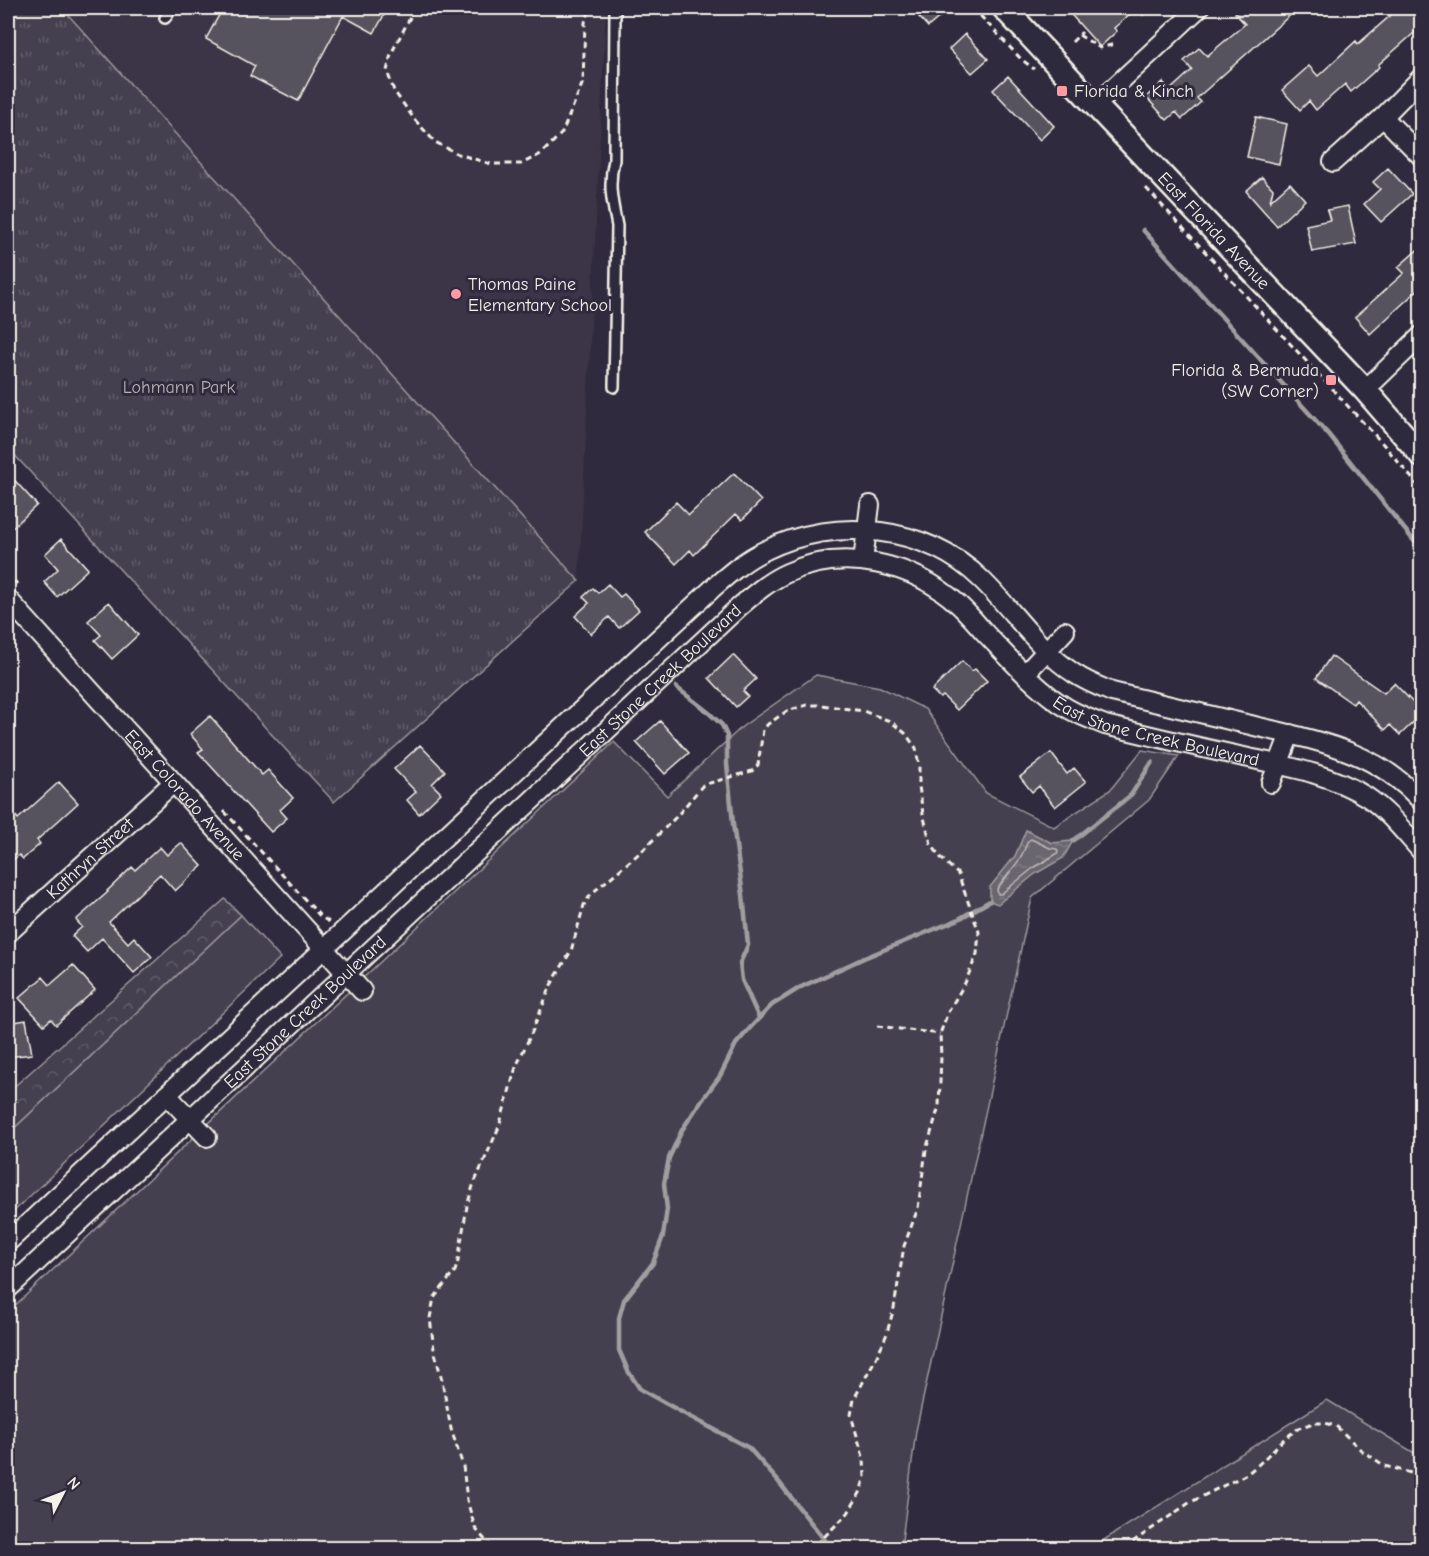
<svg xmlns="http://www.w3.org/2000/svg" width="1429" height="1556" font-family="'Comic Neue',sans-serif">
<defs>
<pattern id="forest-crowns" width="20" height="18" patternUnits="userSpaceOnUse" patternTransform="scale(1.5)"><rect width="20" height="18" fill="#454050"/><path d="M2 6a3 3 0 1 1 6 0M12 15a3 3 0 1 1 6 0" fill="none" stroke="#605c69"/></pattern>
<pattern id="park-tufts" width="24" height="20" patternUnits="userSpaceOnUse" patternTransform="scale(1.5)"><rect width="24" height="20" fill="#454050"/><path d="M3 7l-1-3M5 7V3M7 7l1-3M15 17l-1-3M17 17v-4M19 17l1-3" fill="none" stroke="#605c69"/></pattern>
<pattern id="water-ripples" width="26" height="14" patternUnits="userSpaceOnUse" patternTransform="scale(1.5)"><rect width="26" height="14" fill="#6a6670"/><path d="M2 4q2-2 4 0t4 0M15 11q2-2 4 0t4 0" fill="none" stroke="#807c84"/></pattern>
</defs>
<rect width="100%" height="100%" fill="#2f2a3d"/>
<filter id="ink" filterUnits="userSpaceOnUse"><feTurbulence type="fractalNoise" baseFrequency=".0167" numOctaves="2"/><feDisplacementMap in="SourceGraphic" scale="12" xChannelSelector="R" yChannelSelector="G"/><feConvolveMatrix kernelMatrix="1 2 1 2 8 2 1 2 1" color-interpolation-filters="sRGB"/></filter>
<g filter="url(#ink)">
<path fill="#3b3647" d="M63,8H606L579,581Z"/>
<path fill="#454050" stroke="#9c989c" stroke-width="1.5" d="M816,675L880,687L925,709L986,793L1054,827L1110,790L1142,750L1179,756L1149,800L1032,898L916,1431L901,1548H8V1312L614,742L667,796L743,726Z
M241,915L280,958L8,1217V1134Z
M1327,1400L1421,1457V1548H1091Z"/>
<path fill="url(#forest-crowns)" stroke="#9c989c" stroke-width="1.5" d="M225,899L241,915L8,1134V1092Z"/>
<path fill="url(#park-tufts)" stroke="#9c989c" stroke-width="1.5" d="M8,8H62L579,581L334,802L8,448Z"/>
<path fill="url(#water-ripples)" stroke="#a19ea0" stroke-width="1.5" d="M1026,830L1052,843L1073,841L1063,858L1035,874L998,904L990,901V887L1015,856Z"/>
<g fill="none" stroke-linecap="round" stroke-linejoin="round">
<path stroke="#bdb9b8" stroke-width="1.5" d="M1031,839L1050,848L1057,849L1058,853L1032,869L1001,894H998L997,889L1020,859L1028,841Z"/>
<path stroke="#a19ea0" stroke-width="4.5" d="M1143,230L1328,434L1414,541
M676,687L708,712L722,725L727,736V764L733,824L743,895L748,945L740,963L742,980L759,1018
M1073,841L1131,795L1152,762
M831,1548L778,1481L749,1448L685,1414L640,1389L628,1371L619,1350V1318L624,1300L653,1263L663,1236L667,1209L664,1184L669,1158L682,1130L699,1104L720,1076L736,1044L750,1028L772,1005L801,987L864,958L957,920L990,901"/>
</g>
<path fill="#56525f" stroke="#f4f1e8" stroke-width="1.5" d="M223,8H388L374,33L343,16L298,101L250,76L255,66L206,39Z
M911,8H950L928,27Z
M1065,8H1137L1114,28L1117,31L1100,47Z
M1241,8H1298L1197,98L1201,102L1182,119L1176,112L1167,120L1146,97L1163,82L1170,90L1192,70L1184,61L1199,48L1207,56L1245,24L1235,13Z
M1399,8H1422V26L1378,65L1379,67L1351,92L1345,84L1316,110L1309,101L1300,110L1282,90L1309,66L1318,76L1356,41L1358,44Z
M965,34L988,59L972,73L949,49Z
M1008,76L1054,126L1040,140L993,90Z
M1256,117L1287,124L1279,164L1247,157Z
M1388,168L1412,194L1381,222L1364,204L1380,189L1373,182Z
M1262,177L1273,189L1270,201L1290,183L1305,200L1277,226L1246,191Z
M1348,206L1356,244L1312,252L1306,225L1330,220L1327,210Z
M1422,246V286L1370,334L1355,317L1404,273L1398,267Z
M8,473L37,505L8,532Z
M734,473L761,501L742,520L736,514L694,555L690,550L676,564L645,532L676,502L689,515Z
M61,539L88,569L57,597L44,582L58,569L45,554Z
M608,584L620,597L624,594L639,610L619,628L609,617L591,634L575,616L589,603L583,597L593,588L598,593Z
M109,602L138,635L112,659L95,640L101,635L88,621Z
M733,655L756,679L743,691L748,696L736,707L709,678Z
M1331,656L1384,693L1394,683L1422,712V714L1400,735L1390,725L1385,730L1356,700L1353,704L1316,678Z
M962,661L972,671L975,669L987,681L957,710L943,696L940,698L932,690Z
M210,716L262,775L268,770L293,798L280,810L287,818L271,832L198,752L203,749L190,734Z
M660,721L689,753L665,774L636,742Z
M420,745L445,771L432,784L441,793L419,814L407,800L416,792L394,769Z
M1051,753L1067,774L1074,768L1086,782L1055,807L1039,786L1032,792L1020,777Z
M59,782L78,803L37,840L40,844L23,859L19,855L8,864V806L18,819Z
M181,843L202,866L175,891L160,874L109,922L128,943L134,937L152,957L134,973L102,938L87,952L72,936L82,927L76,920L108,892L107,891L132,867L135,870L160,847L167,855Z
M73,965L95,990L56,1025L51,1019L44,1025L19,998L43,977L50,985Z
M26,1020L32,1054L8,1057V1023Z"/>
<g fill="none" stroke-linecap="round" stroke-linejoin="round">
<g stroke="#f4f1e8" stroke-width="14">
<path id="service" d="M165,18L172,8
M614,387L617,226C612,201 608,185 614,160L615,8"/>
</g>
<g stroke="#f4f1e8" stroke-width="22">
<g id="minor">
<path d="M1095,105L1199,8"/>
<path d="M1383,117L1422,157"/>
<path d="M1333,162L1383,117L1422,77"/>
<path d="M1365,390L1422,335"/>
<path d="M863,561L870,505"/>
<path id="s1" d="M8,599L362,991"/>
<path d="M1026,673L1065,631"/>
<path d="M1271,783L1290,734"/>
<path id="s2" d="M8,933L173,783"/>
<path d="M167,1095L207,1137"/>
<path d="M8,1242L714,587C730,573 746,559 766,550C835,516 926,525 982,580C1014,611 1038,650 1075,674C1087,682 1100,687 1112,692C1157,703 1201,713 1246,724C1312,740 1374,748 1422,802"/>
<path id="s3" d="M8,1289L739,607C754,594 769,581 787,573C844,547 913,563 958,604C968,613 977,624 986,634C1010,659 1038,691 1067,708C1079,715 1092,720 1105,725C1148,735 1192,746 1235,755C1279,765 1328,772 1367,797C1388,811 1405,833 1422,852"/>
</g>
</g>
<g stroke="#f4f1e8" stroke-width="27">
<g id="tertiary">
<path id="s4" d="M1004,8L1078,87L1365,390L1422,456"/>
</g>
</g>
<path stroke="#f4f1e8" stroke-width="3" stroke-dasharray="6 4.5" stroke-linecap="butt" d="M415,8L391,54L387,71L394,91L415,120L435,142L458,154L491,164H521L541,154L562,133L583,82L585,22L591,8
M973,8L1021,59L1034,69
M1142,15L1150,8
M1079,35L1100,48L1115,44
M1072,42L1082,32
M1146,188L1383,444L1422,490
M8,573L17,584
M224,811L321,917L331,923
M877,1026L940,1034
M8,1263L14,1257
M492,1548L475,1528L467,1500L463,1466L451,1429L442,1380L434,1349L430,1318L434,1298L455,1271L458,1261L467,1206L473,1186L499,1127L516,1067L532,1032L551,985L571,951L584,905L591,894L643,850L676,817L703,785L752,771L758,765L763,730L768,724L787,711L807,705H822L863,711L890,721L905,733L916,748L919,767V786L923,814L931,844L941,858L958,874L979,932L977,954L965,983L948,1012L940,1034L941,1057L939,1106L926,1150L918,1208L904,1246L894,1308L886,1336L876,1358L854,1399L851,1415L864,1460L865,1476L860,1493L848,1513L814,1547V1548
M1124,1548L1189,1503L1247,1474L1259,1464L1285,1438L1299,1428L1313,1423H1324L1336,1426L1361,1450L1385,1466L1422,1476"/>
<use href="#service" stroke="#2f2a3d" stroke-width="9"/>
<use href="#minor" stroke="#2f2a3d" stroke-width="18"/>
<use href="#tertiary" stroke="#2f2a3d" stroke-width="22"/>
</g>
</g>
<g fill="#ff9aa2" stroke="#2f2a3d" stroke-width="2">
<rect x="1056" y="85" width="12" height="12" rx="3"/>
<circle cx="456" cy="294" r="6"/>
<rect x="1325" y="374" width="12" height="12" rx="3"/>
</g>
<g text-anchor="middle" stroke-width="6" stroke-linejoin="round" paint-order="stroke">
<g font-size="18" fill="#f4f1e8" stroke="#2f2a3d" text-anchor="start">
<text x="1074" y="97">Florida &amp; Kinch</text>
<text x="468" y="290">Thomas Paine<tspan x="468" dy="21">Elementary School</tspan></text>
<text x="1319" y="376" text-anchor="end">Florida &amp; Bermuda<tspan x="1319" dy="21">(SW Corner)</tspan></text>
</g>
<g font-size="18" fill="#f4f1e8" stroke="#2f2a3d">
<text dy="6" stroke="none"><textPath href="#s4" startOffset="306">East Florida Avenue</textPath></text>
<text dy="6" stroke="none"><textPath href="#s3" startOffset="892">East Stone Creek Boulevard</textPath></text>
<text dy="6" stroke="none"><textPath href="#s3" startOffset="1486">East Stone Creek Boulevard</textPath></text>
<text dy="6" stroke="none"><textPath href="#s1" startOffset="264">East Colorado Avenue</textPath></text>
<text dy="6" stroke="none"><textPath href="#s2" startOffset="111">Kathryn Street</textPath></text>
<text dy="6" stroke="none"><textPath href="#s3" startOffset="406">East Stone Creek Boulevard</textPath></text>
</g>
<g font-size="18" fill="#b7b3b3" stroke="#2f2a3d">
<text x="179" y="393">Lohmann Park</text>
</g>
</g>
<rect width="1429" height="1556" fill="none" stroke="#2f2a3d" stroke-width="30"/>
<rect x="15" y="15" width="1399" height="1526" fill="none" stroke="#f4f1e8" stroke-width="2" filter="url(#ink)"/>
<g transform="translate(63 1493) rotate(48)" stroke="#2f2a3d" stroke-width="4.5" paint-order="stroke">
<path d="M0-4.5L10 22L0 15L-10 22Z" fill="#f4f1e8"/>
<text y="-9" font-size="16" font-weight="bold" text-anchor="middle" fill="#f4f1e8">N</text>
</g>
</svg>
